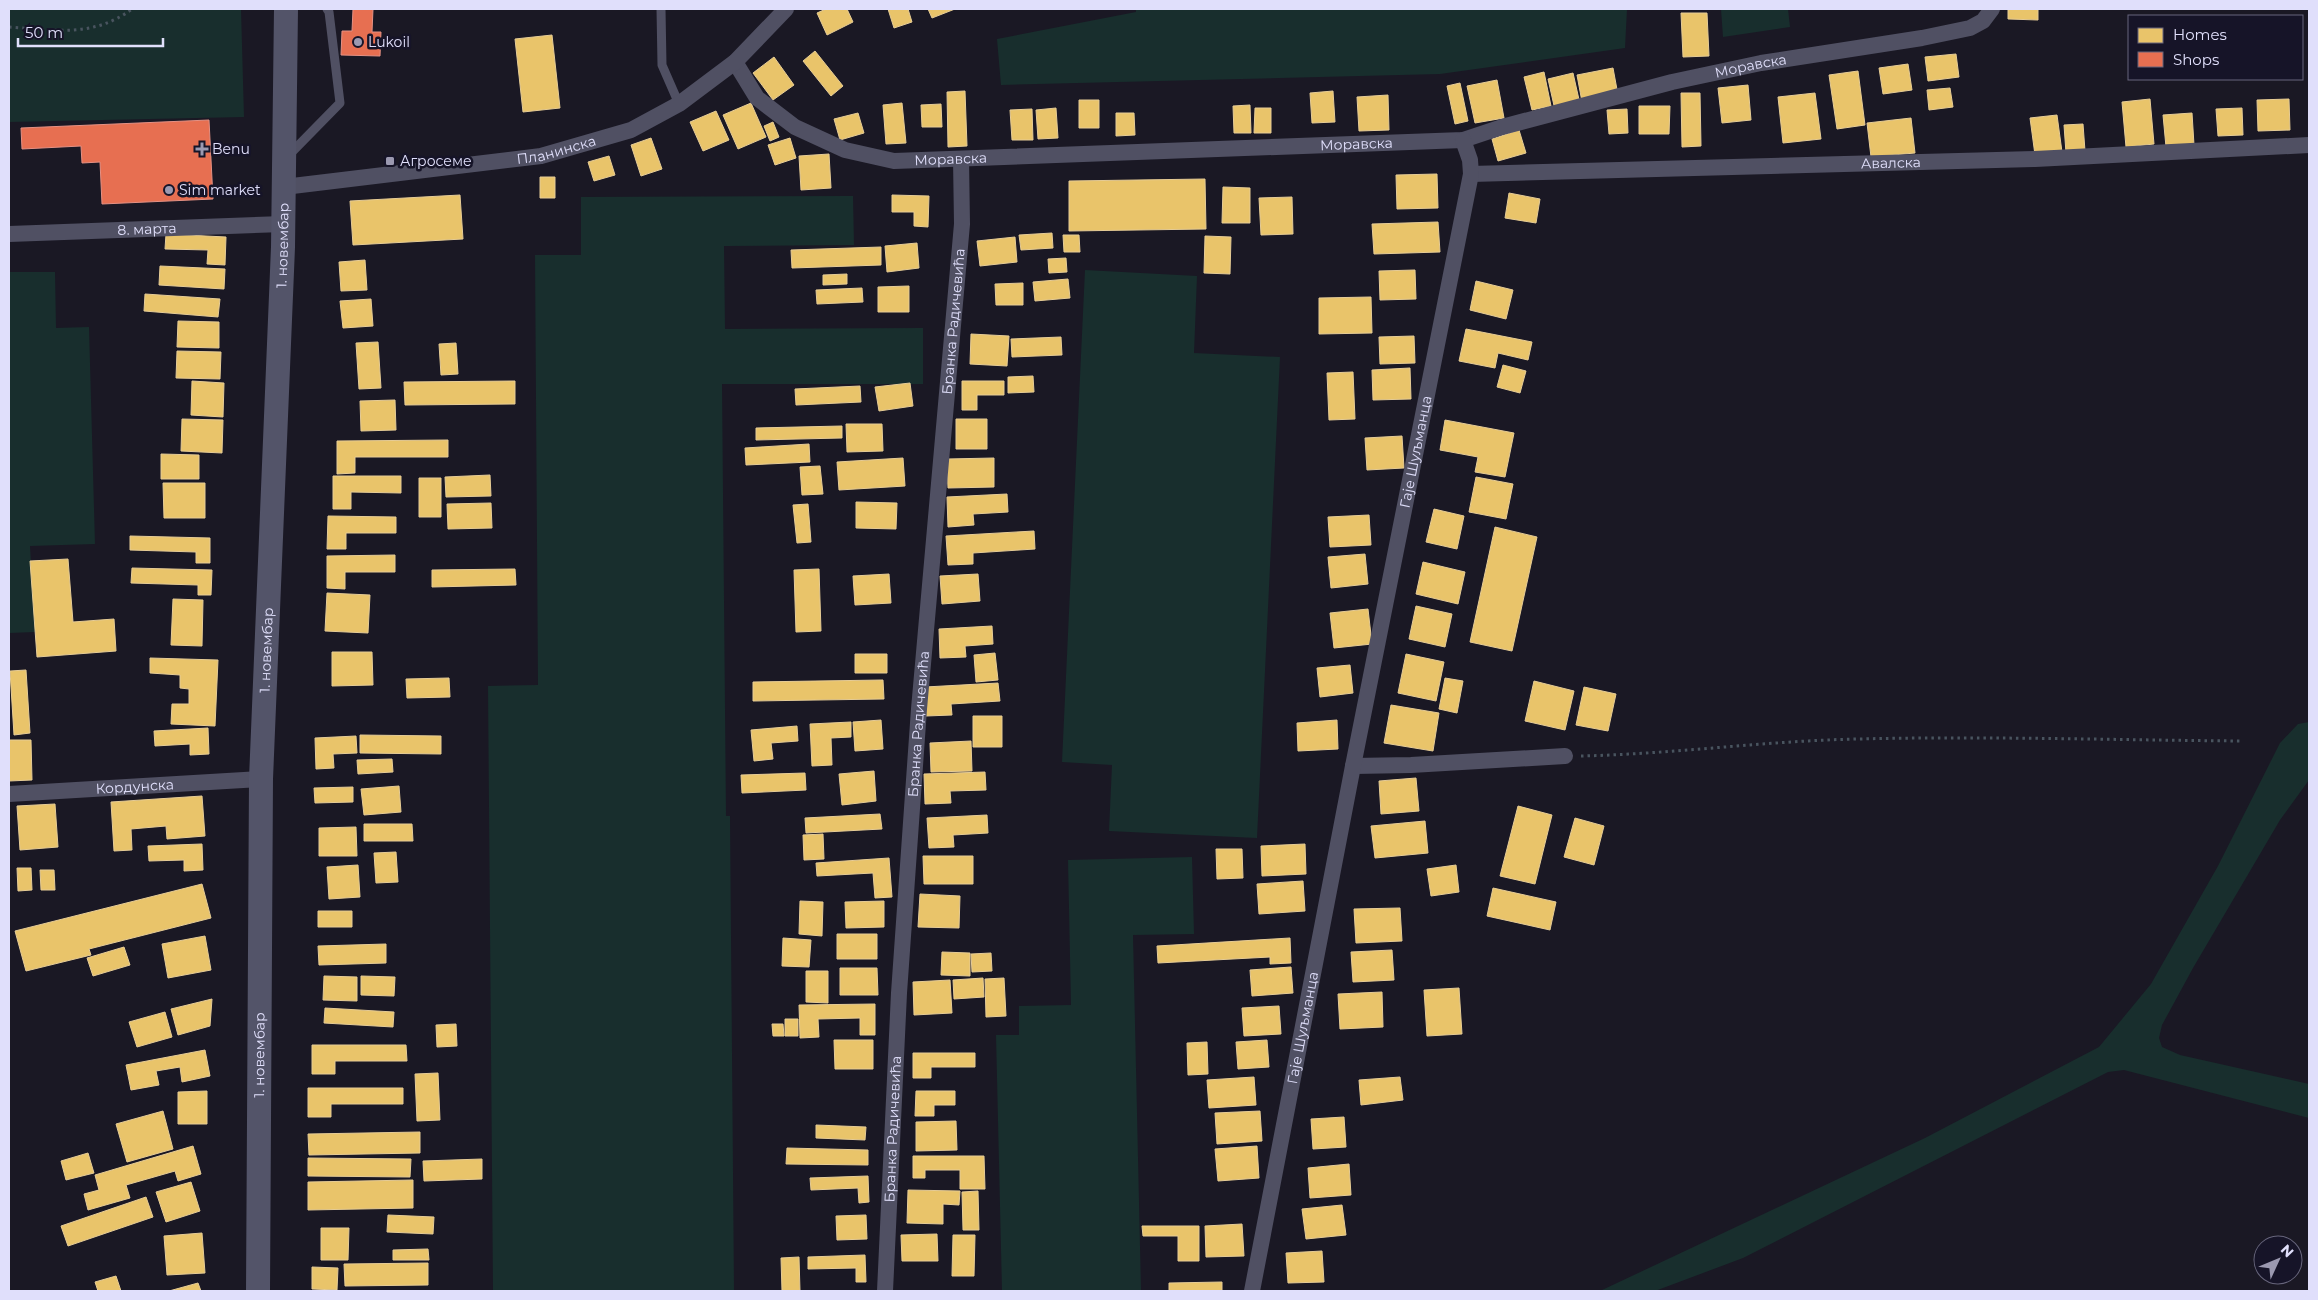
<svg xmlns="http://www.w3.org/2000/svg" width="2318" height="1300" font-family="Montserrat,sans-serif">
<rect width="100%" height="100%" fill="#1a1824"/>
<path fill="#182e2d" d="M9,9H241L244,117L9,122Z
M1136,9H1627L1625,48L1440,74L1001,85L997,39L1136,12Z
M1721,9H1788L1790,27L1723,37Z
M853,196L854,245L724,246L725,329L923,328V384H722L726,816H730L734,1291H493L488,686L538,685L535,255H581V197Z
M1085,270L1197,276L1194,353L1280,357L1257,838L1109,831L1112,765L1062,762Z
M9,272H55L56,328L89,327L95,544L30,546L35,632L9,633Z
M2309,722V780L2280,820L2193,968L2162,1025L2159,1038L2162,1047L2180,1055L2309,1084V1118L2124,1070L2108,1072L1743,1258L1655,1291H1600L1925,1138L2099,1047L2151,984L2218,866L2280,743L2298,724Z
M1192,857L1194,934L1133,935L1141,1291H1002L996,1035H1019V1006L1071,1005L1068,860Z"/>
<path fill="#e9c46a" stroke="#e6cc96" d="M826,9H847L853,22L827,35L817,13Z
M888,9H908L912,22L894,28Z
M928,9H955L932,18Z
M2008,9H2038V20L2008,19Z
M1681,13H1707L1709,56L1683,57Z
M552,35L560,108L523,112L515,39Z
M815,51L843,86L831,96L803,61Z
M1956,54L1959,77L1928,81L1925,57Z
M774,57L794,85L773,100L753,73Z
M1908,64L1912,90L1883,94L1879,68Z
M1613,68L1618,95L1582,102L1577,75Z
M1858,71L1865,125L1837,129L1829,75Z
M1544,72L1551,106L1532,110L1524,77Z
M1573,73L1580,104L1555,110L1548,79Z
M1497,80L1504,118L1475,123L1467,86Z
M1460,83L1468,121L1455,124L1447,86Z
M1748,85L1751,120L1722,123L1718,88Z
M1950,88L1953,107L1929,110L1927,90Z
M965,91L967,146L948,147L947,92Z
M1333,91L1335,122L1312,123L1310,93Z
M1681,93H1700L1701,146L1682,147Z
M1815,93L1821,139L1783,143L1778,97Z
M1388,95L1389,130L1359,131L1357,97Z
M2150,99L2154,144L2126,147L2122,102Z
M2289,99L2290,130L2258,131L2257,100Z
M1079,100H1099V128H1079Z
M751,103L766,137L738,149L723,115Z
M902,103L906,143L886,144L883,105Z
M941,104L942,127H922L921,105Z
M1250,105L1251,133H1234L1233,106Z
M1639,106H1670L1669,134H1639Z
M1056,108L1058,138L1038,139L1036,110Z
M1255,108H1271V133H1254Z
M2242,108L2243,135L2218,136L2216,109Z
M1032,109L1033,140H1012L1010,110Z
M1627,109L1628,133L1609,134L1607,110Z
M716,111L729,140L703,151L690,122Z
M858,113L864,133L840,140L834,119Z
M1116,113H1134L1135,135L1116,136Z
M2192,113L2194,145L2166,147L2163,115Z
M2057,115L2062,152L2035,155L2030,118Z
M1911,118L1915,153L1871,157L1867,123Z
M773,122L779,137L770,141L764,126Z
M2083,124L2085,151L2066,153L2064,125Z
M1519,130L1526,153L1498,161L1492,139Z
M651,138L662,169L641,176L631,145Z
M790,138L796,158L775,165L768,145Z
M829,154L831,188L801,190L799,156Z
M609,156L615,175L594,181L588,162Z
M1437,174L1438,208L1397,209L1396,175Z
M540,177H555V198H540Z
M1205,179L1206,229L1069,231V181Z
M1223,187L1250,188V223H1222Z
M1509,193L1540,199L1536,223L1505,218Z
M460,195L463,239L353,245L350,201Z
M892,195L929,196L928,227L914,226V212H892Z
M1292,197L1293,234L1261,235L1259,198Z
M1438,222L1440,252L1374,254L1372,224Z
M1052,233L1053,248L1021,250L1019,235Z
M166,234L226,237L225,265L207,264L208,250L165,249Z
M1063,235H1079L1080,252H1064Z
M1205,236L1231,237L1230,274L1204,273Z
M1015,237L1017,262L980,266L977,241Z
M917,243L919,268L887,272L885,246Z
M881,247V265L792,268L791,250Z
M1066,258L1067,272L1049,273L1048,259Z
M365,260L367,290L341,291L339,262Z
M160,266L225,269L224,289L159,285Z
M1415,270L1416,299L1380,300L1379,271Z
M847,274V284L823,285V275Z
M1068,279L1070,298L1035,301L1033,282Z
M1476,281L1513,290L1506,319L1470,310Z
M1023,283V305H996L995,284Z
M909,286V312H878V287Z
M862,288L863,302L817,304L816,290Z
M145,294L220,299L218,317L144,311Z
M1371,297L1372,333L1319,334V298Z
M371,299L373,326L343,328L340,301Z
M178,321L219,322V348L177,347Z
M1466,329L1532,342L1528,360L1498,353L1495,368L1459,361Z
M971,334L1009,336L1007,366L970,364Z
M1414,336L1415,363L1380,364L1379,337Z
M1061,337L1062,355L1012,357L1011,339Z
M378,342L381,388L359,389L356,343Z
M456,343L458,374L441,375L439,344Z
M177,351L221,352L220,379L176,378Z
M1503,365L1526,371L1520,393L1497,387Z
M1410,368L1411,399L1373,400L1372,370Z
M1353,372L1355,419L1329,420L1327,373Z
M1033,376L1034,392L1008,393V377Z
M192,381L224,383L223,417L191,415Z
M515,381V404L405,405L404,382Z
M962,381H1004V395H977V410H962Z
M910,383L913,406L879,411L875,387Z
M860,386L861,402L796,405L795,389Z
M395,400L396,430L361,431L360,401Z
M182,419L223,420L222,453L181,451Z
M956,419H987V449H956Z
M1445,420L1514,433L1505,477L1475,472L1478,457L1440,450Z
M846,424H882L883,451L847,452Z
M842,426V438L756,440V428Z
M1402,436L1404,468L1367,470L1365,438Z
M448,440V457H355V473L337,474V441Z
M809,444L810,462L746,465L745,448Z
M161,454L199,455V479H161Z
M903,458L905,486L839,490L837,462Z
M994,458V487L948,488L947,459Z
M820,466L823,494L802,495L800,467Z
M490,475L491,496L446,497L445,477Z
M333,476H401V493L351,492V509H333Z
M1476,477L1513,484L1506,519L1469,512Z
M419,478H441V517H419Z
M163,483H205V518H164Z
M1007,494L1008,512L973,514L974,525L948,527L947,497Z
M856,502L897,503L896,529L856,528Z
M491,503L492,528L448,529L447,504Z
M808,504L811,542L797,543L793,505Z
M1434,509L1464,516L1457,549L1426,542Z
M1369,515L1371,545L1330,547L1328,517Z
M328,516L396,517V533H346V549H327Z
M1495,527L1537,537L1512,651L1470,642Z
M1034,531L1035,549L973,553V564L948,565L946,536Z
M130,536L210,538V563H196V552L130,550Z
M1365,554L1368,584L1331,588L1328,557Z
M395,555V572H345V589L327,588V556Z
M68,559L73,622L114,619L116,651L37,657L30,561Z
M1423,562L1465,572L1458,604L1416,594Z
M132,568L212,570L211,595H198V585L131,583Z
M515,569L516,585L432,587V570Z
M819,569L821,631L796,632L794,570Z
M889,574L891,603L855,605L853,576Z
M978,574L980,601L942,604L940,576Z
M327,593L370,595L368,633L325,631Z
M173,599L203,600L202,646L171,645Z
M1416,606L1452,614L1445,647L1409,639Z
M1368,609L1372,644L1334,648L1330,613Z
M992,626L993,644L965,646L966,657L940,658L939,629Z
M332,652H372L373,685L332,686Z
M995,653L998,680L976,682L974,655Z
M855,654H887V673H855Z
M1406,654L1444,662L1436,701L1398,693Z
M150,658L218,660L215,726L171,724L172,704H189V689L180,688V675L150,673Z
M1350,665L1353,693L1320,697L1317,668Z
M26,670L30,733L14,735L10,671Z
M449,678L450,697L407,698L406,679Z
M1445,678L1463,681L1457,713L1439,709Z
M883,680L884,699L753,701V682Z
M1534,681L1574,691L1565,730L1525,721Z
M998,683L1000,701L951,704L952,715L926,716L925,687Z
M1584,687L1616,694L1608,731L1576,725Z
M1391,705L1439,713L1433,751L1384,743Z
M973,716H1002V747H973Z
M881,720L883,749L855,751L853,722Z
M1337,720L1338,749L1298,751L1297,723Z
M851,722V737L831,738L832,765L812,766L810,724Z
M797,726L798,741L771,743L773,759L754,761L751,730Z
M208,728L209,754L190,755V744L155,746L154,731Z
M360,735L441,736V754L360,753Z
M356,736L357,753L333,754L334,768L316,769L315,738Z
M9,740H31L32,780L9,781Z
M971,741L972,771L931,772L930,743Z
M392,759L393,772L358,774L357,760Z
M874,771L876,801L842,805L839,774Z
M985,772L986,790L950,791L951,803L925,804L924,774Z
M805,773L806,790L742,793L741,775Z
M1416,778L1419,811L1381,814L1379,781Z
M399,786L401,812L364,815L361,789Z
M353,787V802L315,803L314,788Z
M202,796L205,836L167,839L166,826L131,829L132,850L114,851L111,802Z
M55,804L58,847L20,850L17,806Z
M1518,806L1552,815L1535,884L1500,876Z
M880,814L882,829L806,833L805,818Z
M987,815L988,833L953,835L954,847L929,848L927,818Z
M1575,818L1604,826L1594,865L1564,857Z
M1425,821L1428,853L1375,858L1371,826Z
M364,824H412L413,841H364Z
M356,827L357,856H319V828Z
M823,834L824,859L804,860L803,835Z
M202,844L203,870L184,871V860L149,861L148,846Z
M1305,844L1306,874L1262,876L1261,846Z
M1216,849H1242L1243,878L1217,879Z
M396,852L398,882L376,883L374,853Z
M923,856H973V884H924Z
M889,858L892,897L875,898L873,873L817,876L816,863Z
M358,865L360,897L329,899L327,867Z
M1456,865L1459,892L1431,896L1427,869Z
M17,868H31L32,890L18,891Z
M40,870H54L55,890H41Z
M1303,881L1305,911L1259,914L1257,884Z
M202,884L211,918L89,949L91,955L26,971L15,931Z
M1493,888L1556,902L1550,930L1487,916Z
M920,894L960,896L959,928L918,927Z
M800,901L823,902L822,936L799,934Z
M884,901V927L846,928L845,902Z
M1400,908L1402,941L1356,943L1354,909Z
M318,911H352V927H318Z
M837,934H877V959H837Z
M205,936L211,970L168,978L162,944Z
M783,938L811,940L809,967L782,966Z
M1290,938L1291,963L1270,964V957L1158,963L1157,946Z
M386,944V963L319,965L318,946Z
M124,947L130,965L93,976L87,958Z
M1392,950L1394,980L1353,982L1351,952Z
M942,952L970,953V976L941,975Z
M991,953L992,971L972,972L971,954Z
M1291,967L1293,993L1252,996L1250,970Z
M840,968H877L878,995H840Z
M806,971H828V1003L806,1002Z
M324,976L357,977V1001L323,1000Z
M361,976L395,977L394,996L361,995Z
M983,978L984,997L954,999L953,980Z
M1004,978L1006,1016L986,1017L985,979Z
M950,980L952,1013L914,1015L913,982Z
M1459,988L1462,1034L1427,1036L1424,990Z
M1382,992L1383,1027L1340,1029L1338,994Z
M212,999L210,1026L178,1035L171,1009Z
M875,1004V1035H860V1018L818,1019L819,1037L800,1038L799,1005Z
M1279,1006L1281,1034L1244,1036L1242,1008Z
M325,1008L394,1012L393,1027L324,1023Z
M165,1012L172,1037L137,1047L129,1022Z
M785,1019H798V1036H785Z
M456,1024L457,1046L437,1047L436,1025Z
M772,1024H783L784,1036H773Z
M834,1040H873V1069H835Z
M1267,1040L1269,1067L1238,1069L1236,1042Z
M1207,1042L1208,1074L1188,1075L1187,1043Z
M312,1045H406L407,1061H335V1074H312Z
M205,1050L210,1076L182,1082L180,1067L156,1071L159,1085L131,1090L126,1065Z
M913,1053H975V1067H931V1078H913Z
M438,1073L440,1120L417,1121L415,1074Z
M1254,1077L1256,1105L1209,1108L1207,1080Z
M1400,1077L1403,1100L1361,1105L1359,1080Z
M308,1088H403V1104H331V1117H308Z
M207,1091V1124H178V1092Z
M916,1091H955V1105H934V1116H915Z
M163,1111L173,1149L127,1162L116,1124Z
M1260,1111L1262,1141L1217,1144L1215,1113Z
M1344,1117L1346,1147L1313,1149L1311,1119Z
M956,1121L957,1150L916,1151V1122Z
M816,1125L866,1127L865,1140L816,1138Z
M420,1132V1153L309,1155L308,1134Z
M193,1146L201,1174L178,1181L175,1171L126,1185L130,1198L88,1210L84,1194L99,1190L95,1175Z
M1257,1146L1259,1178L1218,1181L1215,1149Z
M787,1148L868,1150V1165L786,1164Z
M88,1153L94,1173L66,1180L61,1161Z
M913,1156H984L985,1189H960V1170H925V1178H913Z
M308,1158L411,1159L410,1177L308,1176Z
M482,1159V1179L424,1181L423,1161Z
M1349,1164L1351,1195L1310,1198L1308,1168Z
M868,1176L869,1202L859,1203L858,1188L811,1190L810,1178Z
M413,1180V1208L308,1210V1182Z
M191,1182L200,1211L166,1222L156,1192Z
M908,1190L960,1191L959,1205L943,1204V1224L907,1223Z
M978,1191L979,1230H963L962,1192Z
M146,1197L153,1217L68,1246L61,1226Z
M1342,1205L1346,1235L1306,1239L1302,1209Z
M388,1215L434,1217L433,1234L387,1232Z
M866,1215L867,1239L837,1240L836,1216Z
M1242,1224L1244,1256L1206,1257L1205,1226Z
M1142,1226H1199V1261H1178V1236H1143Z
M321,1228H349L348,1260H321Z
M202,1233L205,1273L167,1275L164,1236Z
M937,1234L938,1261H902L901,1235Z
M953,1235H975L974,1276H952Z
M428,1249L429,1260H393V1250Z
M1322,1251L1324,1282L1288,1283L1286,1253Z
M865,1255L866,1282H856V1268L808,1269V1257Z
M799,1257L800,1291H782L781,1258Z
M428,1263V1285L345,1286L344,1264Z
M312,1267L338,1268L337,1290L312,1289Z
M116,1276L121,1291H98L95,1282Z
M1222,1282V1291H1169V1283Z
M198,1283L201,1291H169Z"/>
<path fill="#e76f51" stroke="#e59184" d="M353,9H378H373L372,32H381L380,56L341,55L342,31H352Z
M209,120L213,199L102,204L100,162L82,163L81,146L22,149L21,128Z"/>
<g fill="none" stroke-linecap="round" stroke-linejoin="round">
<path stroke="#49545f" stroke-width="3" stroke-dasharray="2.5 4" stroke-linecap="butt" d="M9,27C54,30 93,38 132,9
M1581,756C1673,754 1764,741 1857,739C1985,736 2114,740 2242,741"/>
<path stroke="#505063" stroke-width="9" d="M661,9L662,65L679,104
M288,156L340,103L329,12L327,9"/>
<g stroke="#505063" stroke-width="16">
<path id="s1" d="M735,62L757,98L795,127L845,150L894,161L1463,140L1502,127L1672,82L1761,63L1922,38L1970,28L1983,21L1992,9"/>
<path id="s2" d="M1471,174L2035,159L2309,145"/>
<path id="s3" d="M284,187L541,156L631,130L679,104L735,62L786,9"/>
<path id="s4" d="M9,234L283,224"/>
<path d="M1353,766L1411,765L1565,756"/>
<path id="s5" d="M9,794L261,779"/>
<path id="s6" d="M885,1291L899,993L919,709L962,224L961,159"/>
<path id="s7" d="M1252,1291L1353,766L1471,174L1470,160L1463,140"/>
</g>
<path stroke="#535469" stroke-width="24" id="s8" d="M258,1291L261,779L283,247L286,9"/>
</g>
<g fill="#9b99b0" stroke="#161428" stroke-width="2">
<circle cx="358" cy="42" r="5"/>
<path d="M199.5 141.5h5v5h5v5h-5v5h-5v-5h-5v-5h5z"/>
<rect x="385" y="156" width="10" height="10" rx="2.5"/>
<circle cx="169" cy="190" r="5"/>
</g>
<g text-anchor="middle" stroke-width="5" stroke-linejoin="round" paint-order="stroke">
<g font-size="14" fill="#e0dffb" stroke="#161428" text-anchor="start">
<text x="368" y="47">Lukoil</text>
<text x="212" y="154">Benu</text>
<text x="400" y="166">Агросеме</text>
<text x="179" y="195">Sim market</text>
</g>
<g font-size="14" fill="#e0dffb" stroke="#161428">
<text dy="5" stroke="none"><textPath href="#s1" startOffset="1062">Моравска</textPath></text>
<text dy="5" stroke="none"><textPath href="#s1" startOffset="658">Моравска</textPath></text>
<text dy="5" stroke="none"><textPath href="#s3" startOffset="275">Планинска</textPath></text>
<text dy="5" stroke="none"><textPath href="#s1" startOffset="252">Моравска</textPath></text>
<text dy="5" stroke="none"><textPath href="#s2" startOffset="420">Авалска</textPath></text>
<text dy="5" stroke="none"><textPath href="#s4" startOffset="138">8. марта</textPath></text>
<text dy="5" stroke="none"><textPath href="#s8" startOffset="1046">1. новембар</textPath></text>
<text dy="5" stroke="none"><textPath href="#s6" startOffset="972">Бранка Радичевића</textPath></text>
<text dy="5" stroke="none"><textPath href="#s7" startOffset="855">Гаје Шуљманца</textPath></text>
<text dy="5" stroke="none"><textPath href="#s8" startOffset="641">1. новембар</textPath></text>
<text dy="5" stroke="none"><textPath href="#s6" startOffset="568">Бранка Радичевића</textPath></text>
<text dy="5" stroke="none"><textPath href="#s5" startOffset="126">Кордунска</textPath></text>
<text dy="5" stroke="none"><textPath href="#s7" startOffset="268">Гаје Шуљманца</textPath></text>
<text dy="5" stroke="none"><textPath href="#s8" startOffset="236">1. новембар</textPath></text>
<text dy="5" stroke="none"><textPath href="#s6" startOffset="162">Бранка Радичевића</textPath></text>
</g>
</g>
<rect width="2318" height="1300" fill="none" stroke="#e0dffb" stroke-width="20"/>
<rect x="2128" y="15" width="175" height="65" fill="#161428" stroke="#67657c"/>
<rect x="2138" y="28" width="25" height="15" fill="#e9c46a" stroke="#67657c"/>
<text x="2173" y="40" font-size="15" fill="#e0dffb">Homes</text>
<rect x="2138" y="52" width="25" height="15" fill="#e76f51" stroke="#67657c"/>
<text x="2173" y="65" font-size="15" fill="#e0dffb">Shops</text>
<g transform="translate(2278 1260) rotate(46)"><circle r="24" fill="#161428" stroke="#67657c"/>
<path d="M0-4L9 19L0 12L-9 19Z" fill="#9b99b0"/>
<text y="-8" font-size="14" font-weight="bold" text-anchor="middle" fill="#e0dffb">N</text>
</g>
<path d="M18 38v8h145v-8" fill="none" stroke="#e0dffb" stroke-width="2.5"/>
<text x="25" y="38" font-size="15" fill="#e0dffb" stroke="#161428" stroke-width="4" paint-order="stroke">50 m</text>
</svg>
